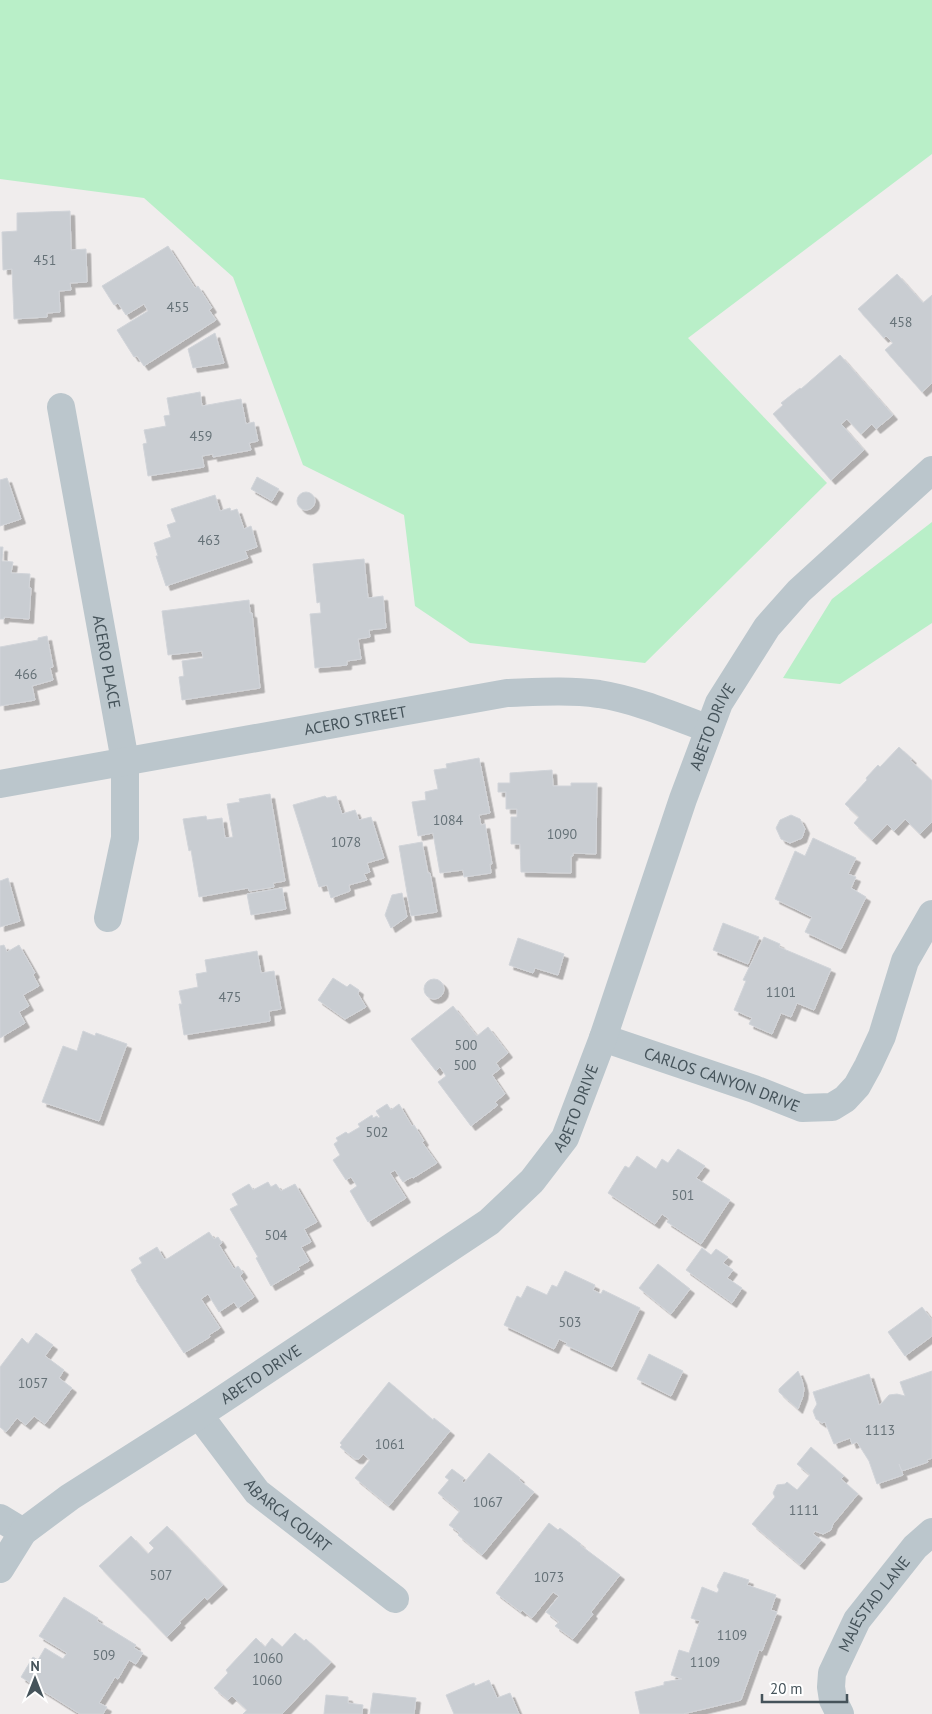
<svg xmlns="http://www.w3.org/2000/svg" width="932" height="1714" font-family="'PT Sans',sans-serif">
<defs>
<filter id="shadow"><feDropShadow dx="4.5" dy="4.5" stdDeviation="0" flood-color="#0004"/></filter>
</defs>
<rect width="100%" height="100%" fill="#f0eded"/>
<path fill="#b9efc8" d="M0,0H932V154L688,338L827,483L645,663L470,643L415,606L404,515L303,465L233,277L144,198L0,179Z
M932,522V623L840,684L783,678L832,599Z"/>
<path fill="#c9cdd2" stroke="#d1d4d9" filter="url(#shadow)" d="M70,211L71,250L86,249L87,282L70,283L71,290L59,291L60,312L47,313V317L14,319L12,269L3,270L2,232L17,231V213Z
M168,246L195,288L198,286L212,308L209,310L216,320L144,366L137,356L134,357L117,330L148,311L144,304L126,315L118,303L114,305L102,286Z
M897,274L923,303L932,295V383L922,392L885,350L893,343L886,336L884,338L858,309Z
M215,333L224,363L193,368L188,349Z
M840,355L893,415L876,429L872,424L861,434L847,419L841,424L864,450L831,480L773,414L783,405L781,403L800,388L801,389Z
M200,392L202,406L241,399L246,424L254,422L258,441L249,443L251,450L213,457V454L202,456L204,467L148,476L143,444L147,443L144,430L166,426L164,416L170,415L167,398Z
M257,477L279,489L272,501L251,489Z
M7,478L21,519L0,526V480Z
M297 501a9 9 0 1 1 18 0a9 9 0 1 1-18 0Z
M215,495L220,511L230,508L231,511L237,509L244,529L251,526L257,547L245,551L248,558L166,586L156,556H158L154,543L171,537L167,525L176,522L171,509Z
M0,547H3L2,561L13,562L11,573L30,574L29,588H31L29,619L4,617V619H0Z
M364,559L368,598L383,596L386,628L369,630L370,637L358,639L361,659L347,661V665L315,668L310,614L321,613L320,602L317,603L313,564Z
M249,600L250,613H252L260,688L182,700L179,677L184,676L182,661L203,658L202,651L168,655L162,611Z
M47,636L53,667L50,668L53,680L32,686L35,700L0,706V647L38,640V638Z
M899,747L912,759L910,760L932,781V822L920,834L905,819L894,831L887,824L872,840L854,823L859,817L845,804L867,780L866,778L878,765L880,767Z
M479,758L490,813L479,815L481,825L485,824L492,864H490L491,873L464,877L463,870L440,873L433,833L418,836L412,802L426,800L425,792L438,789L434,770L447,768L446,764Z
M552,770L553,786H571V783H597L596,854L573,853V856H571V873L521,872L520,844H511V817H517V809H506V792H498V783H510V773Z
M270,794L285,881L273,883L274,887L249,891L248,888L199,897L191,850L189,851L183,819L206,816L207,820L222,818L225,838L233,837L227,804L240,802L239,799Z
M325,796L327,798L336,796L342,814L355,810L359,820L371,817L384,858L367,863L370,872L364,874L367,880L349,885L350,891L331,898L327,885L319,887L293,805Z
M791,815L800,819L805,829L802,838L790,843L781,839L776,828L780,820Z
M813,838L856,858L848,874L856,877L851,888L866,897L841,949L805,932L812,917L775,899L795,851L805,856Z
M422,842L428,873H430L437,912L411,916L399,846Z
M8,878L20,921L0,927V881Z
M282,888L286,909L251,915L247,894Z
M402,893L407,917L391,928L385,915L392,895Z
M723,923L759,937L748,964L713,950Z
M764,937L780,944L779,947L831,969L814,1010L797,1003L791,1017L781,1013L772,1034L749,1024L752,1018L734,1010L746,981L743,980Z
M518,938L564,954L558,975L535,968L533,973L509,965Z
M4,945L7,952L19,945L35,973L33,975L39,986L23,995L29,1006L19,1012L25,1023L0,1038V946Z
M257,951L261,973L274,971L281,1009L269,1011L270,1021L184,1035L179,1004H182L179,991L198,987L196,974L207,972L205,960Z
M333,978L347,987L350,984L359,990L358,994L366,1007L345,1019L318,1000Z
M424 989a10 10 0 1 1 20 0a10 10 0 1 1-20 0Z
M453,1006L477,1036L488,1027L508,1053L496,1063L500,1069L492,1075L505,1094L495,1102L498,1105L471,1126L438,1082L446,1076L440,1067L436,1071L411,1039Z
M83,1031L95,1036L96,1033L127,1044L99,1121L42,1102L63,1046L77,1051Z
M387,1104L391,1110L399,1104L412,1126L414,1125L424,1141L422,1142L437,1163L413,1178L412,1177L403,1182L395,1170L390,1173L406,1198L368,1222L350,1191L357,1186L351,1177L346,1180L333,1160L340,1155L334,1144L338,1141L336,1138L346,1132L348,1134L360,1127L358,1124L372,1115L373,1118L377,1116L378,1118L380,1117L376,1111Z
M678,1149L705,1166L696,1178L730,1200L701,1244L667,1222L669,1219L662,1214L655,1224L608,1193L625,1166L629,1168L637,1156L656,1169L662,1159L668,1163Z
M268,1182L271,1187L276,1184L281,1191L295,1184L317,1222L304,1229L311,1242L301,1247L309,1261L298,1267L300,1269L271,1286L256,1258L258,1257L230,1209L238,1205L232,1194L249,1184L253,1190Z
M209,1232L214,1239L218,1237L222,1243L219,1245L234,1269L238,1266L243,1273L240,1276L254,1297L238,1308L234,1302L219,1312L208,1294L201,1299L220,1328L209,1335L210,1337L184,1353L136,1280H137L131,1270L142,1263L139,1258L157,1247L164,1259H167Z
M702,1248L711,1255L716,1249L728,1257L723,1263L733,1270L727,1278L742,1288L732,1303L686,1270Z
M658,1264L690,1289L671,1314L639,1288Z
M565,1271L595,1285L593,1290L601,1294L603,1290L640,1308L612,1367L566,1345L567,1343L559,1339L554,1349L504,1325L517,1296L521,1298L527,1286L547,1295L552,1285L557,1287Z
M922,1307L932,1320V1336L905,1356L888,1332Z
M36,1333L53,1345L45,1356L64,1370L59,1378L72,1388L45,1424L34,1416L26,1425L17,1418L6,1432L0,1427V1367L22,1338L28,1344Z
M649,1354L683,1371L671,1396L637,1379Z
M798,1371L802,1380L804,1389L803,1396L798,1409L779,1392V1389Z
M932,1371V1458L927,1460L928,1462L902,1471L899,1464L903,1475L877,1484L869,1461L857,1442L852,1444L850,1438L834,1444L825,1422L822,1423L816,1419L813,1411L817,1404L813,1392L869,1374L879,1405L881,1404L889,1395L897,1394L905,1396L900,1382Z
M389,1382L433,1420L434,1418L450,1431L389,1506L355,1478L370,1460L363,1454L359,1459H355L340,1447L342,1445L340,1443Z
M811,1447L844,1476L841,1479L858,1494L833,1524L831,1530L823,1534L815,1531L813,1534L821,1540L800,1565L752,1524L775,1497L773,1493L777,1485L785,1484L787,1482L797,1490L810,1475L797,1464Z
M489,1453L520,1478L519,1480L534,1492L482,1555L458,1535L460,1533L449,1525L460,1511L438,1493L449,1480L445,1477L452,1469L464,1478L462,1481L464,1483Z
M549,1523L558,1530L560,1528L581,1544L580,1545L620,1575L591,1612L593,1614L573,1639L555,1626L559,1622L546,1612L559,1596L553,1592L532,1618L522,1610L521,1612L496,1593Z
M167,1526L223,1585L207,1600L205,1597L179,1622L181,1623L167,1637L99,1566L131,1536L148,1554L154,1548L149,1543Z
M724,1572L749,1580L747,1585L776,1595L771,1610L777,1612L762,1651L759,1650L741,1700L683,1714H640L635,1692L664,1685V1682L682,1679L671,1675L679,1650L689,1653L700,1621L691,1618L702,1587L717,1593L719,1590L717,1586Z
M64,1597L98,1618L97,1621L136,1645L134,1648L143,1653L136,1664L129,1660L118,1679L115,1677L99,1703L107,1707L103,1714H80L21,1677L33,1657L38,1660L45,1648L63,1659L67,1653L39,1636Z
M295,1633L304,1641L306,1639L331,1662L282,1714H243L247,1710L232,1696L228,1700L214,1688L228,1673L226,1670L256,1638L265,1647L272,1638L282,1647Z
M489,1680L497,1698L510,1693L519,1714H454L446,1695L474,1683L475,1686Z
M373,1693L416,1698L414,1714H370Z
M326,1695L348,1697V1703L363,1705L362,1714H324Z"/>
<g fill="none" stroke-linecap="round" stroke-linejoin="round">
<g stroke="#bbc6cc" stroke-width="28">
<path id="s1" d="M61,407L125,761V838L108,918"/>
<path id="s2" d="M0,784L507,693C538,692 568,690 599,694C637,700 674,716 709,729"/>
<path id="s3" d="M603,1038L754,1089L802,1108L832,1107L845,1099L857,1086L868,1066L882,1036L905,961L932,914"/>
<path id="s4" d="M199,1415L257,1492L395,1599"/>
<path d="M0,1518L23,1532"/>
<path id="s5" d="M0,1569L23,1532L70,1497L199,1415L489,1222L532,1181L565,1138L603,1038L683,799L719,703L767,627L799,591L932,470"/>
<path id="s6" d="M840,1714L833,1700L831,1687L832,1673L857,1620L915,1547L932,1532"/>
</g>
</g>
<g text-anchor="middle" stroke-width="4" stroke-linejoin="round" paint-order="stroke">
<g font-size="14" fill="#667278">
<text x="45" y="265">451</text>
<text x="178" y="312">455</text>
<text x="901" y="327">458</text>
<text x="201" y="441">459</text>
<text x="209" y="545">463</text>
<text x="26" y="679">466</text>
<text x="448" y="825">1084</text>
<text x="562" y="839">1090</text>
<text x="346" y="847">1078</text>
<text x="781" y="997">1101</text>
<text x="230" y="1002">475</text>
<text x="466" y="1050">500</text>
<text x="465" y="1070">500</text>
<text x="377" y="1137">502</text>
<text x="683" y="1200">501</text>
<text x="276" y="1240">504</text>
<text x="570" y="1327">503</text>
<text x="33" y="1388">1057</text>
<text x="880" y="1435">1113</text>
<text x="390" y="1449">1061</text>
<text x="488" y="1507">1067</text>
<text x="804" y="1515">1111</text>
<text x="161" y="1580">507</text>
<text x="549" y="1582">1073</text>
<text x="732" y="1640">1109</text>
<text x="104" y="1660">509</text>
<text x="268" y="1663">1060</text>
<text x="705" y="1667">1109</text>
<text x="267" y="1685">1060</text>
</g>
<g font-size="16" fill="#45535a" stroke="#fff">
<text dy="6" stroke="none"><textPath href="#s1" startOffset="259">ACERO PLACE</textPath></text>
<text dy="6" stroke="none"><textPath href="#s2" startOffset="361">ACERO STREET</textPath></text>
<text dy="6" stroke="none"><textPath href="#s5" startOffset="1154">ABETO DRIVE</textPath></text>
<text dy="6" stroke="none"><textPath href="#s3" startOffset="126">CARLOS CANYON DRIVE</textPath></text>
<text dy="6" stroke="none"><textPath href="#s5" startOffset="749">ABETO DRIVE</textPath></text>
<text dy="6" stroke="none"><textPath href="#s5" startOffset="329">ABETO DRIVE</textPath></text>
<text dy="6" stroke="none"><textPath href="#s4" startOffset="135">ABARCA COURT</textPath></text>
<text dy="6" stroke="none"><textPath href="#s6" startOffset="124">MAJESTAD LANE</textPath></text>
</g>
</g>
<g transform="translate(35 1679)" stroke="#ffffff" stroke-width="4" paint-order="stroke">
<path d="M0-4L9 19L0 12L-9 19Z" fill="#45535a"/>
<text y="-8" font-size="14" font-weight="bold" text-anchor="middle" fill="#45535a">N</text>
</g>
<path d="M762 1694v8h85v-8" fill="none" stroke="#45535a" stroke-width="2.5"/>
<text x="770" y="1694" font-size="15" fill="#45535a" stroke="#ffffff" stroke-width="4" paint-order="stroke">20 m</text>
</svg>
